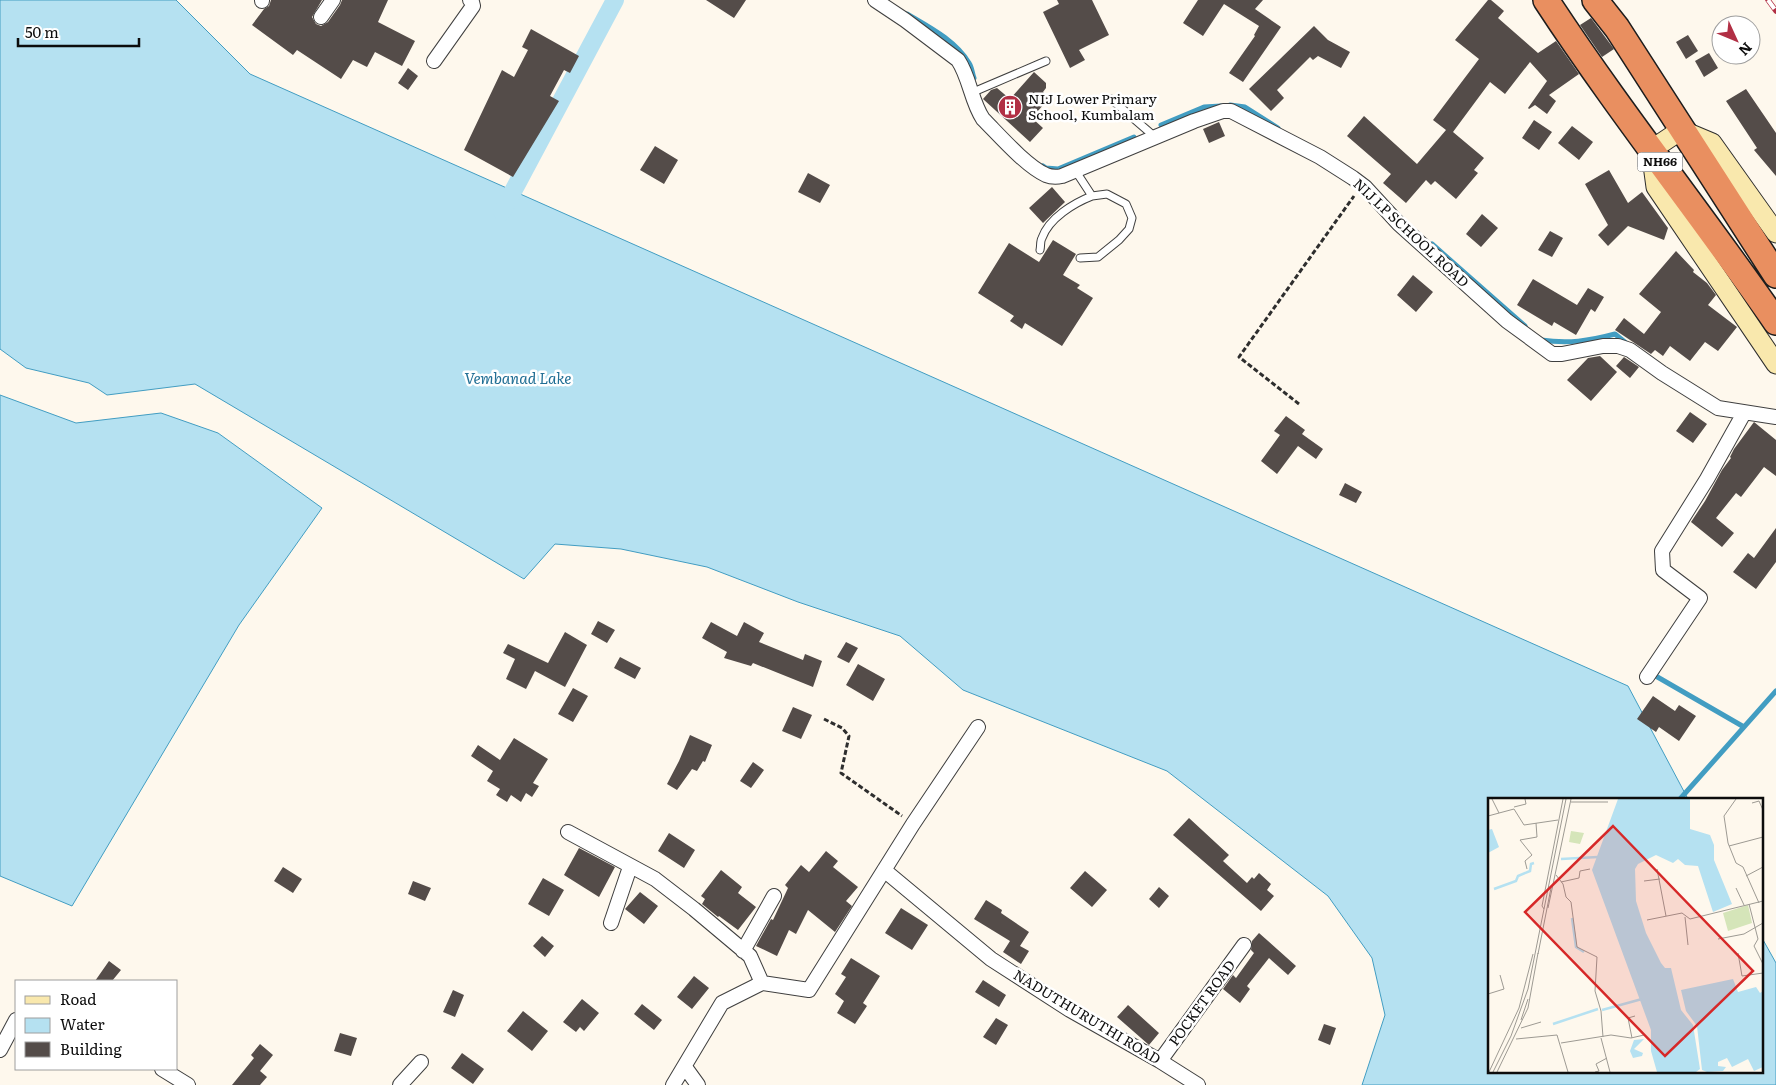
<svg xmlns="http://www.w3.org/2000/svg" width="1776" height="1085" font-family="Literata,serif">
<rect width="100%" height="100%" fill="#fef8ed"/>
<path fill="#b5e1f1" stroke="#429dc2" d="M0,0H176L250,74L1628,686L1688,799H1490V1071H1762V938L1776,963V1085H1362L1385,1015L1372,958L1328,896L1167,771L963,690L900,636L798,602L707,567L621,549L555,544L524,579L195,384L107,395L89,383L26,368L0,349Z
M0,395L76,423L161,413L218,433L322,508L239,625L72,906L0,876Z"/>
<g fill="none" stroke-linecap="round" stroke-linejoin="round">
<path stroke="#429dc2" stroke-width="5" d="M907,14C929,27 955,40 969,63C972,67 972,73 974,78
M1230,105L1245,107L1278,128
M1161,125L1204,107L1221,106
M1043,166L1046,168L1058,169L1134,137
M1432,244L1525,326
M1541,340C1568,344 1589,341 1615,334L1626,343L1625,344
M1657,672L1654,675L1744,727
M1680,799L1776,691"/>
<path stroke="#b5e1f1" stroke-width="18" d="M502,212L615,0"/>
</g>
<path fill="#544c49" d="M271,0H322L312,17L316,24L321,26L328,22L340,5L342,0H388L378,22L415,41L402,66L375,52L367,67L353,60L341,79L297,50L293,55L252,25L264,9L269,6Z
M706,0H746L734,18Z
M1057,0H1092L1109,35L1079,50L1085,60L1070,68L1043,12L1059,4Z
M1198,0H1263L1255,9L1281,27L1243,82L1229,73L1255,36L1254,35L1259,26L1224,4L1203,36L1183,23Z
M1488,0H1491L1504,11L1498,18L1538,53L1556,41L1579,74L1549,95L1556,101L1547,114L1535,105L1529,109L1528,108L1547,81L1530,62L1505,94L1490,82L1453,132L1484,158L1474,170L1478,173L1456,199L1435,181L1431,185L1426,180L1406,203L1383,183L1391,174L1347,136L1364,116L1417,164L1446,130L1433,120L1479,59L1455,40Z
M1591,18L1614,49L1602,57L1580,25Z
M1314,26L1328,40L1350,52L1341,68L1318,56L1313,60L1310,57L1277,90L1284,98L1271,111L1249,89Z
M531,29L579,56L570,73L564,70L550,96L559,101L513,177L464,150L502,70L514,77L528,50L522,47Z
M1688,35L1698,51L1686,59L1676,42Z
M1709,53L1718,68L1704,77L1695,61Z
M408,68L418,76L408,90L398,83Z
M1034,72L1046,83V88L1043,92L1049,98L1032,118L1043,128L1030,142L983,99L991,90L997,88L1010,99Z
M1746,89L1776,133V176L1754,150L1757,148L1726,101Z
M1534,120L1552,132L1539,150L1522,138Z
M1219,122L1225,136L1209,143L1203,129Z
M1572,126L1593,142L1579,160L1558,143Z
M655,146L678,160L664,184L640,170Z
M1609,170L1628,203L1642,192L1668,228L1664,240L1628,226L1608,246L1598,235L1608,225L1585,184Z
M808,173L830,185L820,203L798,192Z
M1052,187L1065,202L1043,223L1029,208Z
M1482,214L1498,228L1481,247L1466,234Z
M1550,231L1563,238L1552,257L1538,250Z
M1053,240L1076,254L1063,275L1080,285L1077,288L1093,298L1062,346L1025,323L1022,329L1010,321L1014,316L978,293L1009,243L1039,262Z
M1676,251L1694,270L1693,272L1707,283L1716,295L1708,305L1737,327L1718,351L1705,342L1690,361L1670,346L1663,356L1655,350L1651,354L1615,330L1624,318L1644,334L1661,312L1639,294Z
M1413,275L1433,292L1416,312L1397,295Z
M1533,279L1577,305L1588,288L1604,297L1595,312L1591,309L1576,335L1554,322L1552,326L1517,305Z
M1600,356L1617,372L1591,401L1567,380L1588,358Z
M1624,357L1639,367L1630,378L1616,366Z
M1690,412L1707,424L1693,443L1676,431Z
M1286,416L1305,430L1302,434L1323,449L1316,459L1298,446L1277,474L1261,461L1280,435L1274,431Z
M1754,422L1776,440V476L1764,467L1741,497L1736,493L1716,518L1734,533L1722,547L1691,522L1705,501L1722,470L1731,458L1730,457L1734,449Z
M1345,483L1362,492L1356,503L1339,495Z
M1776,528V562L1756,589L1733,572L1748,553L1754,558Z
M598,621L615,630L607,643L591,634Z
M711,622L737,636L744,622L764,633L759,642L803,660L805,654L822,661L813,687L753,663L751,666L724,658L727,652L702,638Z
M565,632L587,645L565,687L535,671L526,689L506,679L515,659L503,653L508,644L548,663Z
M846,642L858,648L849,663L837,657Z
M620,657L641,668L635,679L614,668Z
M858,664L885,679L873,701L846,685Z
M573,688L588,696L573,722L558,714Z
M1653,696L1675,711L1679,705L1696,716L1679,741L1659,727L1656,732L1637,719Z
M793,707L812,715L801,739L782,731Z
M690,735L712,745L705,762L703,761L697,771L692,769L677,790L667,784L679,761Z
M514,738L548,759L533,783L539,786L532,797L526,793L521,802L511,795L507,802L496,795L500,789L487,781L493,771L471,756L478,745L500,760Z
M753,762L764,770L751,788L740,781Z
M1189,818L1229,855L1223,861L1247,883L1252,877L1254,879L1259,873L1271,884L1267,890L1274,896L1261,911L1173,835Z
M669,833L695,850L684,868L658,851Z
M579,848L615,867L599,897L564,875Z
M826,851L838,861L833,867L858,887L846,901L852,906L835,932L808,910L796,934L789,930L777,956L756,946L771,919L773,920L788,888L785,885L801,865L809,872Z
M283,867L302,879L293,893L274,881Z
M721,870L742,887L738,893L756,907L738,930L719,916L718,917L702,904L705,899L701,896Z
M1085,871L1107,890L1092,907L1070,888Z
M543,878L564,890L549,916L528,904Z
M413,881L431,888L425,901L408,894Z
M1159,887L1169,896L1159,908L1149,899Z
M640,892L658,906L644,924L625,909Z
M986,900L1002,910L1001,913L1029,932L1020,946L1029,951L1021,964L1003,952L1010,941L974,919Z
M901,908L928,925L912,950L885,933Z
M1259,933L1296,966L1288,975L1269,958L1247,986L1250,989L1240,1003L1223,989L1233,975L1236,978L1254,953L1251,950L1252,941Z
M542,936L554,946L545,957L533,946Z
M851,958L880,976L863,1003L867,1006L855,1024L837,1013L844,1001L835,994L846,977L841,974Z
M109,961L121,970L112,981H95Z
M694,976L709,988L692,1009L677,997Z
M983,980L1006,995L999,1007L975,992Z
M453,990L464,995L455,1017L443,1012Z
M582,999L599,1013L584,1031L580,1027L576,1032L563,1022Z
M642,1004L662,1020L654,1030L634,1014Z
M1128,1005L1159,1033L1149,1045L1117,1017Z
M523,1011L548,1031L532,1051L507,1031Z
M996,1018L1008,1025L996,1045L983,1037Z
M1324,1024L1336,1028L1330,1045L1318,1040Z
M340,1033L357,1038L351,1056L334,1051Z
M260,1044L273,1055L260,1071L267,1077L260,1085H232L254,1058L251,1055Z
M462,1053L484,1069L473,1084L451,1068Z"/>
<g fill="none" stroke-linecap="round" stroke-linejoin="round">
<g stroke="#3f3f3f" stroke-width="9">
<path id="lane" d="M971,93L1046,61
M1111,99L1155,137
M1075,170L1092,196L1107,194L1126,204L1132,218L1129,229L1119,240L1098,257L1080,258
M1040,250C1041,246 1040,241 1042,238C1049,218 1074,203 1092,196"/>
</g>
<g stroke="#3f3f3f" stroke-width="16">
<path id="street" d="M875,0L905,20L958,60C970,78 971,101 983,119C999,135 1026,166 1046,175C1051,177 1057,177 1062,176L1194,121L1223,111H1231L1320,157L1353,178L1365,187L1399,224L1507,321L1552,354H1562L1603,346H1618L1630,350L1662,373L1718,408L1776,417
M262,1V0
M321,17L333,0
M434,61L473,6L472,2L470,0
M1647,677L1700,598L1663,570L1662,551L1707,479L1744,413
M568,832L655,879L694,909L750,956L762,983
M884,870L991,959L1070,1010L1160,1061L1198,1085
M611,923L630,867
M743,951L774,896
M0,1050L16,1020
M1160,1061L1244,945
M685,1067L698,1085
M162,1069L188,1085
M400,1085L421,1062
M673,1085L722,1003L762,983L809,990L913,824L978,727"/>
</g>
<g stroke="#2e2e2e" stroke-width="21">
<path id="secondary" d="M1776,233L1712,143L1681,130L1651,150L1656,187L1776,364"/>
</g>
<g stroke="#1d1d1d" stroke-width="28">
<path id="highway" d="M1546,0C1618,110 1701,214 1776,322
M1595,0L1617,28L1776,275"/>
</g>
<path stroke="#2e2e2e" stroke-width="3" stroke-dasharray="5 2.5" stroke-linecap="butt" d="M1299,404L1239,357L1354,196
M824,719L842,728L849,736L841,773L902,816"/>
<use href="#lane" stroke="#fff" stroke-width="7"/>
<use href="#street" stroke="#fff" stroke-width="14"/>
<use href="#secondary" stroke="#f9e8ad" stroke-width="19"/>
<use href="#highway" stroke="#e98f60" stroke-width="25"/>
<g stroke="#b12f44" stroke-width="5.5">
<path id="rail" d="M1768,0L1776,11"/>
</g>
<use href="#rail" stroke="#fff" stroke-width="4" stroke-dasharray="11" stroke-linecap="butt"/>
</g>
<defs>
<g id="building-disc" transform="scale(1.25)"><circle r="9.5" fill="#b12f44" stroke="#fff"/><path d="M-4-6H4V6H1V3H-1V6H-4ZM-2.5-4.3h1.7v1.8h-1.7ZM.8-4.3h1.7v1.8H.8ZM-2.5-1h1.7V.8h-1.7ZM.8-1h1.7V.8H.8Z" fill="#fff"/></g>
</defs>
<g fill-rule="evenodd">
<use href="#building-disc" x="1010" y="107"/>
</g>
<g text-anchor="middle" stroke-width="5" stroke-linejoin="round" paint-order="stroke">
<rect fill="#fff" stroke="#555" stroke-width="1" x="1637.5" y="152.5" width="45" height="19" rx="4"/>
<g font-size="12" font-weight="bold" fill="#0c0c0c">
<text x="1660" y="166">NH66</text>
</g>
<g font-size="14" fill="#0c0c0c" stroke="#fff" text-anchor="start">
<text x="1028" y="104">NIJ Lower Primary<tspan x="1028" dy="16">School, Kumbalam</tspan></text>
</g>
<g font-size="14" fill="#0c0c0c" stroke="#fff">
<text transform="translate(1411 233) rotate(43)" y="5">NIJ LP SCHOOL ROAD</text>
<text transform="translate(1202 1003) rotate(-54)" y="5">POCKET ROAD</text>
<text transform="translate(1087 1017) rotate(31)" y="5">NADUTHURUTHI ROAD</text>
</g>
<g font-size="15" font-style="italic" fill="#206e94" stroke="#fff">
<text x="518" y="384">Vembanad Lake</text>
</g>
</g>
<g transform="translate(1488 798)">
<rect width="275" height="275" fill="#fef8ed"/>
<path d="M83,33L96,35L92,46L81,44ZM260,107L264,125L240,133L235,115Z" fill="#d5e5b9"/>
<path d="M130,1H202V31L222,37L226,47V62L244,106L225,114L210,68L197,67L190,61L185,65L168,57L150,66L147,71L148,103L158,135L173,165L177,170H183L193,212L205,227L212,271L208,274H169L163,253V232L104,72ZM4,31L11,49L0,55V32ZM245,181L250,194L268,189L272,195L275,193V269L266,273L260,261L244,269L239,260L230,264V268L238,269L235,273L219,274L214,272L209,228L198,213L193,192ZM156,241L146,251L155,255L154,258L145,260L142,253L146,242Z" fill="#b5e1f1"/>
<path fill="none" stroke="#b5e1f1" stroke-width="2.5" d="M73,61L110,59M6,91L28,83L30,78L42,73L43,66L46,65M84,120L88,149L96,154M114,212L154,201M65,226L110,211"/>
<path fill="none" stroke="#9d9a93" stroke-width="1" d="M4,1L11,15M248,1L236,18L240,45L248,65L255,69L271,105M83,4H120M264,5L271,3L275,12M26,9L38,6L37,1M0,18L26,11L36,27L70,22M241,48L275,39M39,71L37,63L44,57L32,42L49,39L48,25M169,71L178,118M68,77L75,86L78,99L83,104L89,149L109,159L107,193L113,213L115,239M258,78L275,69M156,83L172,81M73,84L91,80L92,73L102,71M248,90L256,107M261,106L270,141L266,148L275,166M60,110L83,1M56,111L54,108L75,1M197,119L200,147M159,122L194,115L202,121L275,103M230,141L256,136L275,125M250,155L254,178L275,175M50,156L63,90M0,196L16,191L12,177M33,222L40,201M33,230L53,224M113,240L122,274M144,240L140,220L147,218M28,241L69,237L80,274M73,245L123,237L143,240L156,237M1,274L31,210L45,156M5,274L23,238L40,191L78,1M9,274L40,210L50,155M107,274L111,273L108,266L119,260"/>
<path fill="#d62828" fill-opacity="0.15" stroke="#d62828" stroke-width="2.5" d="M125,28L265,173L177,258L37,114Z"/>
<rect width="275" height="275" fill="none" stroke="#0c0c0c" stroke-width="2.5"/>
</g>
<rect x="15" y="980" width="162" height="90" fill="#ffffff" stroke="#9e9e9e"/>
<rect x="25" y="996" width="25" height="8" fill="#f9e8ad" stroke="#9e9e9e"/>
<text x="60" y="1005" font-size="15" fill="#0c0c0c">Road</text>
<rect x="25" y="1018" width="25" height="15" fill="#b5e1f1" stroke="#9e9e9e"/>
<text x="60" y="1030" font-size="15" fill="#0c0c0c">Water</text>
<rect x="25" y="1042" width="25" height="15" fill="#544c49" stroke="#9e9e9e"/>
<text x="60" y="1055" font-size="15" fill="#0c0c0c">Building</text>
<g transform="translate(1736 40) rotate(134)"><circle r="24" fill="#ffffff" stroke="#9e9e9e"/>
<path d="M0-4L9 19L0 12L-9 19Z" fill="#b12f44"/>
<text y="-8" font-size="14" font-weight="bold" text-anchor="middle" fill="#0c0c0c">N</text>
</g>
<path d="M18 38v8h121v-8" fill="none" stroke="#0c0c0c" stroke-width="2.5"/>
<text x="25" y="38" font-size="15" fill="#0c0c0c" stroke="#ffffff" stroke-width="4" paint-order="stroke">50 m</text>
</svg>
